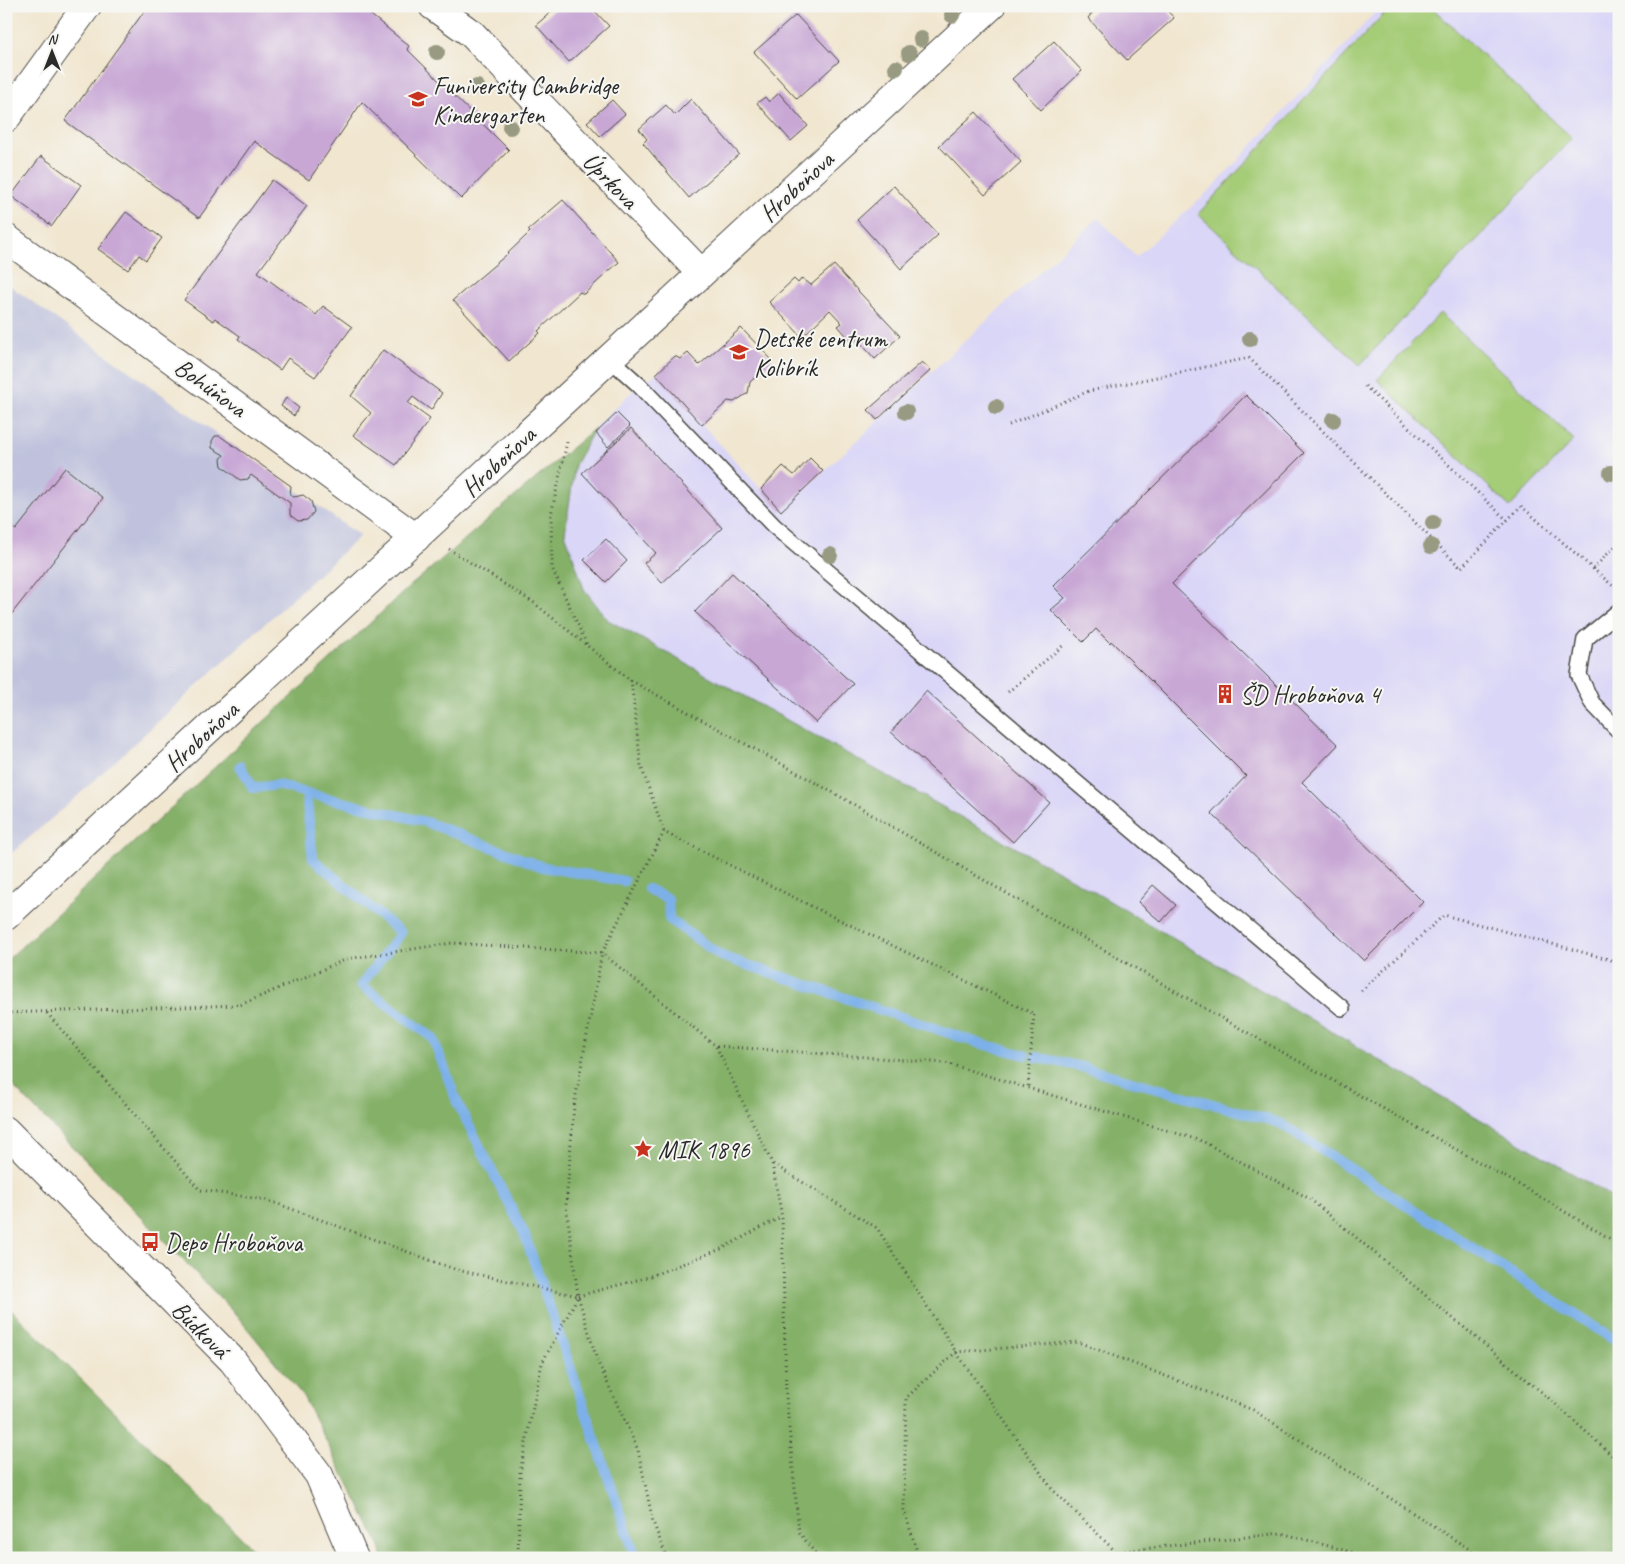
<svg xmlns="http://www.w3.org/2000/svg" width="1625" height="1564" font-family="Caveat,sans-serif">
<rect width="100%" height="100%" fill="#f6f6f2"/>
<filter id="ink" filterUnits="userSpaceOnUse"><feTurbulence type="fractalNoise" baseFrequency=".02" numOctaves="2"/><feDisplacementMap in="SourceGraphic" scale="10" xChannelSelector="R" yChannelSelector="G"/><feConvolveMatrix kernelMatrix="1 2 1 2 8 2 1 2 1" color-interpolation-filters="sRGB"/></filter>
<filter id="wash" filterUnits="userSpaceOnUse"><feTurbulence type="fractalNoise" baseFrequency=".0096" numOctaves="4" result="noise"/><feDisplacementMap in="SourceGraphic" scale="20" xChannelSelector="R" yChannelSelector="G"/><feGaussianBlur stdDeviation="1.12" result="paint"/><feColorMatrix in="noise" values="0 0 0 0 0 0 0 0 0 0 0 0 0 0 0 0 0 1.4 0 .05"/><feComposite in="paint" operator="in"/></filter>
<g filter="url(#wash)">
<rect width="100%" height="100%" fill="#f1e6cf"/>
<path fill="#dad6f7" d="M1381,6H1619V1205L1082,898L606,619L582,586L571,559L565,533L566,493L577,456L593,429L639,385L656,374L781,511L1098,218L1136,257L1213,187Z"/>
<path fill="#c0c2dd" d="M6,283L360,536L73,800L6,858Z"/>
<path fill="#a5cc77" stroke="#687c51" d="M1391,6H1430L1572,138L1360,365L1198,214Z
M1440,313L1574,440L1510,507L1377,380Z"/>
<path fill="#84b068" stroke="#586e4a" d="M595,428L575,465L565,533L584,589L608,620L1079,883L1619,1201V1558H383L379,1544L303,1396L232,1310L6,1079V961L409,587Z
M6,1305L262,1558H6Z"/>
<g fill="none" stroke-linecap="round" stroke-linejoin="round">
<path stroke="#7db0e9" stroke-width="10" d="M240,766L253,788L278,785L306,793L426,822L543,867L624,881
M306,793L313,859L401,933L361,985L433,1038L457,1102L524,1233L636,1558
M648,889L668,899L669,919L721,956L978,1043L1025,1055
M1036,1057L1082,1067L1280,1123L1619,1343"/>
</g>
<g id="blocks">
<path fill="#c8a7d5" d="M148,6H352L357,10L360,6L409,46L407,49L509,150L461,199L362,102L309,180L254,141L199,218L65,121Z
M558,6H590L609,26L569,62L536,25Z
M1098,6H1163L1174,18L1127,60L1088,18Z
M796,15L839,61L797,99L754,52Z
M1054,41L1082,71L1041,110L1012,79Z
M779,93L808,126L791,141L757,103L765,97L769,102Z
M691,99L739,154L689,198L643,143L647,139L639,129L666,105L675,115Z
M612,100L625,114L600,136L587,122Z
M976,112L1021,162L985,195L939,146Z
M41,156L81,185L52,226L11,196Z
M272,180L307,206L258,272L316,315L323,306L352,327L315,377L288,358L280,370L238,339L240,336L215,318L213,321L184,300Z
M894,186L938,235L901,269L857,220Z
M563,200L619,262L584,294L580,292L538,331L540,333L509,361L453,300L505,256L530,232L528,230Z
M126,212L162,238L146,260L139,255L128,270L98,249Z
M834,265L900,336L875,359L857,339L853,343L838,326L842,323L830,310L802,337L769,302L794,279L798,283L802,278L811,285Z
M741,328L773,361L750,382L748,393L734,402L728,401L702,425L656,374L675,356L680,359L688,353L699,365Z
M383,350L442,393L431,410L413,397L408,403L430,419L396,465L353,435L371,413L351,396Z
M922,362L931,370L877,420L868,410Z
M1246,395L1304,453L1172,584L1338,745L1302,782L1423,902L1364,961L1211,813L1246,776L1111,641L1110,643L1096,629L1083,642L1051,610L1065,598L1053,586Z
M286,398L299,408L294,416L281,406Z
M617,413L630,426L608,447L596,433Z
M631,428L722,528L662,583L644,563L656,553L582,473Z
M215,436H220L291,486L290,495L294,497L303,495L311,501L314,512L307,520L298,521L290,515V503L251,475L248,479L240,480L222,466L221,459L224,455L212,448V441Z
M810,458L823,471L781,511L761,489L783,466L794,475Z
M65,468L103,498L6,621V523L16,530Z
M606,539L627,561L606,582L584,560Z
M732,573L853,684L816,723L695,612Z
M926,691L1049,802L1013,842L891,732Z
M1153,885L1176,905L1161,922L1138,902Z"/>
</g>
</g>
<g filter="url(#ink)">
<use href="#blocks" fill-opacity="0" stroke="#494744" stroke-width="1"/>
<g fill="none" stroke-linecap="round" stroke-linejoin="round">
<g stroke="#494744" stroke-width="18">
<path id="service" d="M609,358L639,385L774,526L1342,1008
M1619,611L1585,639L1579,675L1592,703L1619,731"/>
</g>
<g stroke="#494744" stroke-width="30">
<path id="minor" d="M433,6L472,34L701,273
M6,118L87,6
M6,238L416,538"/>
</g>
<g stroke="#494744" stroke-width="30">
<path id="tertiary" d="M6,916L991,6
M6,1131L233,1361L319,1475L354,1558"/>
</g>
<path stroke="#494744" stroke-width="3" stroke-dasharray="1 4" stroke-linecap="butt" d="M1365,386L1507,520
M1009,425L1089,391L1249,358L1461,568L1521,506L1613,586
M567,442L551,515L552,568L587,645
M449,549L534,603L630,680L834,793L1218,1016L1525,1188L1619,1244
M1593,569L1619,542
M631,680L641,766L664,832L817,909L1034,1014L1028,1088
M1008,692L1065,644
M1361,991L1444,915L1619,962
M6,1013L240,1005L347,959L452,943L602,953L716,1046L772,1163L782,1217L786,1396L799,1532L819,1558
M47,1013L200,1190L267,1200L457,1270L578,1296L566,1205L574,1106L602,953L664,832
M717,1046L946,1063L1202,1141L1310,1199L1551,1400L1619,1462
M773,1164L877,1228L956,1352L1052,1489L1116,1552L1127,1558
M578,1296L648,1277L721,1249L781,1217
M518,1558L520,1472L542,1363L578,1296L597,1360L638,1450L653,1522L667,1558
M919,1558L904,1510L906,1398L956,1352L1078,1342L1253,1410L1483,1558
M1114,1558L1116,1552L1281,1533L1373,1558"/>
<use href="#service" stroke="#fff" stroke-width="15"/>
<use href="#minor" stroke="#fff" stroke-width="28"/>
<use href="#tertiary" stroke="#fff" stroke-width="28"/>
</g>
<g fill="#989a81">
<circle cx="952" cy="15" r="8"/>
<circle cx="921" cy="39" r="8"/>
<circle cx="437" cy="52" r="8"/>
<circle cx="909" cy="53" r="8"/>
<circle cx="896" cy="68" r="8"/>
<circle cx="477" cy="87" r="8"/>
<circle cx="510" cy="127" r="8"/>
<circle cx="1250" cy="339" r="8"/>
<circle cx="996" cy="407" r="8"/>
<circle cx="906" cy="412" r="8"/>
<circle cx="1333" cy="420" r="8"/>
<circle cx="1611" cy="473" r="8"/>
<circle cx="1433" cy="523" r="8"/>
<circle cx="1431" cy="546" r="8"/>
<circle cx="830" cy="555" r="8"/>
</g>
</g>
<defs>
<g id="school-bare" transform="scale(1.5)"><path d="M0-5L7-2L0 1L-7-2ZM-4 1L0 2.5L4 1V4Q0 6-4 4Z" fill="#c8321e" stroke="#f6f6f2" stroke-width="2.5" paint-order="stroke"/></g>
<g id="building-bare" transform="scale(1.5)"><path d="M-4-6H4V6H1V3H-1V6H-4ZM-2.5-4.3h1.7v1.8h-1.7ZM.8-4.3h1.7v1.8H.8ZM-2.5-1h1.7V.8h-1.7ZM.8-1h1.7V.8H.8Z" fill="#c8321e" stroke="#f6f6f2" stroke-width="2.5" paint-order="stroke"/></g>
<g id="sight-bare" transform="scale(1.5)"><path d="M0-6L1.8-2.2L6-1.7L2.9 1.2L3.7 5.4L0 3.3L-3.7 5.4L-2.9 1.2L-6-1.7L-1.8-2.2Z" fill="#c8321e" stroke="#f6f6f2" stroke-width="2.5" paint-order="stroke"/></g>
<g id="bus-bare" transform="scale(1.5)"><path d="M-5-6H5V4H4V6H2V4H-2V6H-4V4H-5ZM-3.5-4V0h7V-4ZM-3.5 1.2v1.5H-2V1.2ZM2 1.2v1.5H3.5V1.2Z" fill="#c8321e" stroke="#f6f6f2" stroke-width="2.5" paint-order="stroke"/></g>
</defs>
<g fill-rule="evenodd">
<use href="#school-bare" x="418" y="99"/>
<use href="#school-bare" x="739" y="352"/>
<use href="#building-bare" x="1225" y="694"/>
<use href="#sight-bare" x="643" y="1149"/>
<use href="#bus-bare" x="150" y="1242"/>
</g>
<g text-anchor="middle" stroke-width="4" stroke-linejoin="round" paint-order="stroke">
<g font-size="25" fill="#2b2b2b" stroke="#f6f6f2" text-anchor="start">
<text x="433" y="94">Funiversity Cambridge<tspan x="433" dy="29">Kindergarten</tspan></text>
<text x="754" y="347">Detské centrum<tspan x="754" dy="29">Kolibrík</tspan></text>
<text x="1240" y="703">ŠD Hroboňova 4</text>
<text x="658" y="1158">MIK 1896</text>
<text x="165" y="1251">Depo Hroboňova</text>
</g>
<g font-size="25" fill="#2b2b2b" stroke="#f6f6f2">
<text transform="translate(611 180) rotate(46)" y="9">Úprkova</text>
<text transform="translate(796 186) rotate(-43)" y="9">Hroboňova</text>
<text transform="translate(211 387) rotate(36)" y="9">Bohúňova</text>
<text transform="translate(498 461) rotate(-43)" y="9">Hroboňova</text>
<text transform="translate(201 736) rotate(-43)" y="9">Hroboňova</text>
<text transform="translate(201 1329) rotate(45)" y="9">Búdková</text>
</g>
</g>
<rect width="1625" height="1564" fill="none" stroke="#f6f6f2" stroke-width="25"/>
<g transform="translate(52 52)" stroke="#f6f6f2" stroke-width="4" paint-order="stroke">
<path d="M0-4L9 19L0 12L-9 19Z" fill="#2b2b2b"/>
<text y="-8" font-size="14" font-weight="bold" text-anchor="middle" fill="#2b2b2b">N</text>
</g>
</svg>
